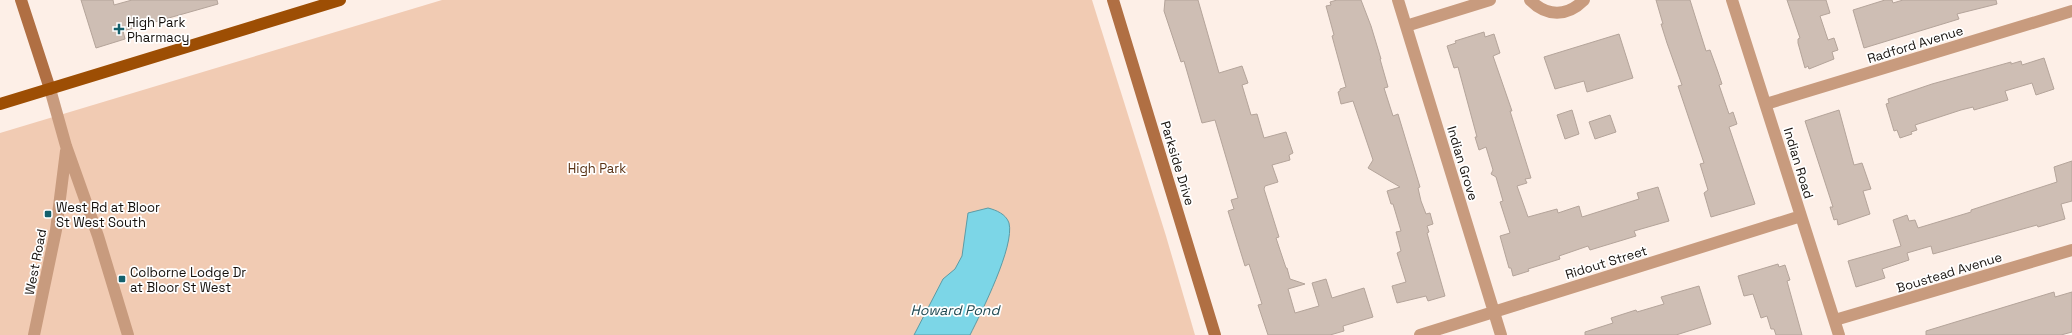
<svg xmlns="http://www.w3.org/2000/svg" width="2072" height="335" font-family="'Space Grotesk',sans-serif">
<rect width="100%" height="100%" fill="#fdefe7"/>
<path fill="#f1cbb3" d="M442,0H1092L1166,236L1195,335H0V133Z"/>
<path fill="#7cd6e7" stroke="#5d9ba5" d="M988,208C996,210 1006,214 1009,223C1015,246 981,313 970,335H914L943,279L955,269L962,256L968,213Z"/>
<path fill="#cebeb4" stroke="#b4a49a" d="M81,0H113L114,5L132,0H217L218,4L123,31L125,39L96,48Z
M1165,0H1198L1219,73L1242,66L1248,83L1242,85L1251,115L1257,114L1264,138L1286,132L1293,153L1289,155L1290,160L1272,165L1278,182L1265,186L1264,189L1279,237L1276,238L1286,268H1287L1290,279L1305,284L1288,289L1295,313L1319,306L1312,283L1326,279L1332,298L1364,288L1373,317L1343,326L1344,331L1330,335H1268L1258,305L1262,304L1249,264L1245,266L1228,211L1234,209L1231,200L1238,198L1215,120L1202,123L1184,61L1181,62L1164,11Z
M1337,0H1361L1371,26L1381,59H1380L1388,87L1384,88L1393,116L1398,114L1420,187L1418,188L1421,201L1426,214L1430,213L1433,224L1427,226L1429,232L1427,233L1445,296L1428,301L1426,296L1397,303L1392,286L1406,282L1397,253L1401,251L1396,232L1401,231L1393,204H1391L1387,191L1400,187L1368,168L1373,160L1353,101L1341,104L1338,92L1340,91V89L1346,87L1332,36L1334,35L1326,6L1331,5L1330,2Z
M1656,0H1690L1706,51L1710,50L1718,72L1722,84L1719,85L1729,114L1733,112L1737,124L1729,127L1755,204L1711,217L1704,193L1708,190L1700,164L1704,163L1678,86L1682,85L1667,43L1661,24H1663Z
M1787,0H1826L1830,13L1820,16L1828,40L1834,38L1838,50L1832,52L1834,59L1809,69L1808,66L1805,68L1798,43V39L1800,38Z
M1885,0H1892L1893,3L1903,0H1996L1997,4L1957,14L1959,19L1864,48L1853,10Z
M1484,32L1485,37L1494,34L1500,53L1493,56L1512,111H1510L1531,178L1525,179L1527,183L1517,186L1528,217L1557,209L1558,213L1579,206L1582,217L1639,199L1637,193L1658,187L1669,221L1634,231L1636,236L1623,240L1590,250L1588,246L1559,256L1560,259L1528,269L1529,271L1513,276L1511,268H1509L1500,236L1510,233L1500,202L1503,201L1496,177L1491,174L1493,170L1486,147L1479,150L1475,137H1477L1458,67L1454,68L1447,46L1456,43L1455,41Z
M1619,34L1633,78L1587,92L1584,81L1555,89L1544,57Z
M2044,58L2054,89L2036,95L2032,83L2005,91L2008,100L1974,110L1973,107L1961,110L1915,125L1917,130L1911,132L1912,134L1900,138L1897,130L1894,131L1886,104L1889,103L1888,99L1932,84L2011,62V64L2021,61L2022,65Z
M1572,110L1579,134L1565,139L1557,115Z
M1839,110L1854,165L1862,163L1871,189L1863,191L1870,214L1838,225L1837,219L1834,220L1830,207H1833L1805,121Z
M1610,115L1616,132L1595,139L1589,122Z
M2072,161V201L2061,204L2065,219L2038,227L2037,225L1933,254L1931,246L1907,253L1909,260L1882,269L1885,278L1856,287L1848,261L1901,246L1893,220L1907,215L1909,221L1915,220L1918,228L1971,212V210L2057,182L2054,167Z
M1778,264L1779,267L1785,265L1790,280L1787,281L1802,335H1776L1774,329H1771L1767,316L1761,318L1753,294L1744,296L1738,276Z
M1699,286L1711,324L1676,335H1585V332L1613,323L1611,318L1636,310L1637,312L1664,304L1661,297Z
M2054,292L2055,297L2072,292V332L2061,335H1926V331Z"/>
<g fill="none" stroke-linecap="round" stroke-linejoin="round">
<path stroke="#c89b7e" stroke-width="12" d="M1398,0L1501,335
M1530,0C1547,17 1567,17 1584,0
M1732,0L1839,335
M1406,26L1490,0
M50,89L66,146L98,236L128,335
M1766,104L2072,11
M1835,320L2072,250
M34,335L56,230L66,151
M1420,335L1801,216"/>
<path stroke="#b06f43" stroke-width="12" d="M21,0L50,89
M1113,0L1215,335"/>
<path stroke="#9d4e04" stroke-width="12" d="M0,104L340,0"/>
</g>
<g fill="#14606c" stroke="#fff" stroke-width="1.5">
<path d="M117 23h4v4h4v4h-4v4h-4v-4h-4v-4h4z"/>
<rect x="44" y="210" width="8" height="8" rx="2"/>
<rect x="118" y="275" width="8" height="8" rx="2"/>
</g>
<g text-anchor="middle" stroke-width="3.5" stroke-linejoin="round" paint-order="stroke">
<g font-size="13" fill="#15100c" stroke="#fff" text-anchor="start">
<text x="127" y="27">High Park<tspan x="127" dy="15">Pharmacy</tspan></text>
<text x="56" y="212">West Rd at Bloor<tspan x="56" dy="15">St West South</tspan></text>
<text x="130" y="277">Colborne Lodge Dr<tspan x="130" dy="15">at Bloor St West</tspan></text>
</g>
<g font-size="13" fill="#15100c" stroke="#fff">
<text transform="translate(1915 44) rotate(-17)" y="5">Radford Avenue</text>
<text transform="translate(1178 163) rotate(73)" y="5">Parkside Drive</text>
<text transform="translate(1463 163) rotate(73)" y="5">Indian Grove</text>
<text transform="translate(1799 163) rotate(73)" y="5">Indian Road</text>
<text transform="translate(35 262) rotate(-79)" y="5">West Road</text>
<text transform="translate(1606 262) rotate(-17)" y="5">Ridout Street</text>
<text transform="translate(1949 272) rotate(-17)" y="5">Boustead Avenue</text>
</g>
<g font-size="13" fill="#593113" stroke="#fff">
<text x="597" y="173">High Park</text>
</g>
<g font-size="14" font-style="italic" fill="#1f4951" stroke="#fff">
<text x="955" y="315">Howard Pond</text>
</g>
</g>
</svg>
